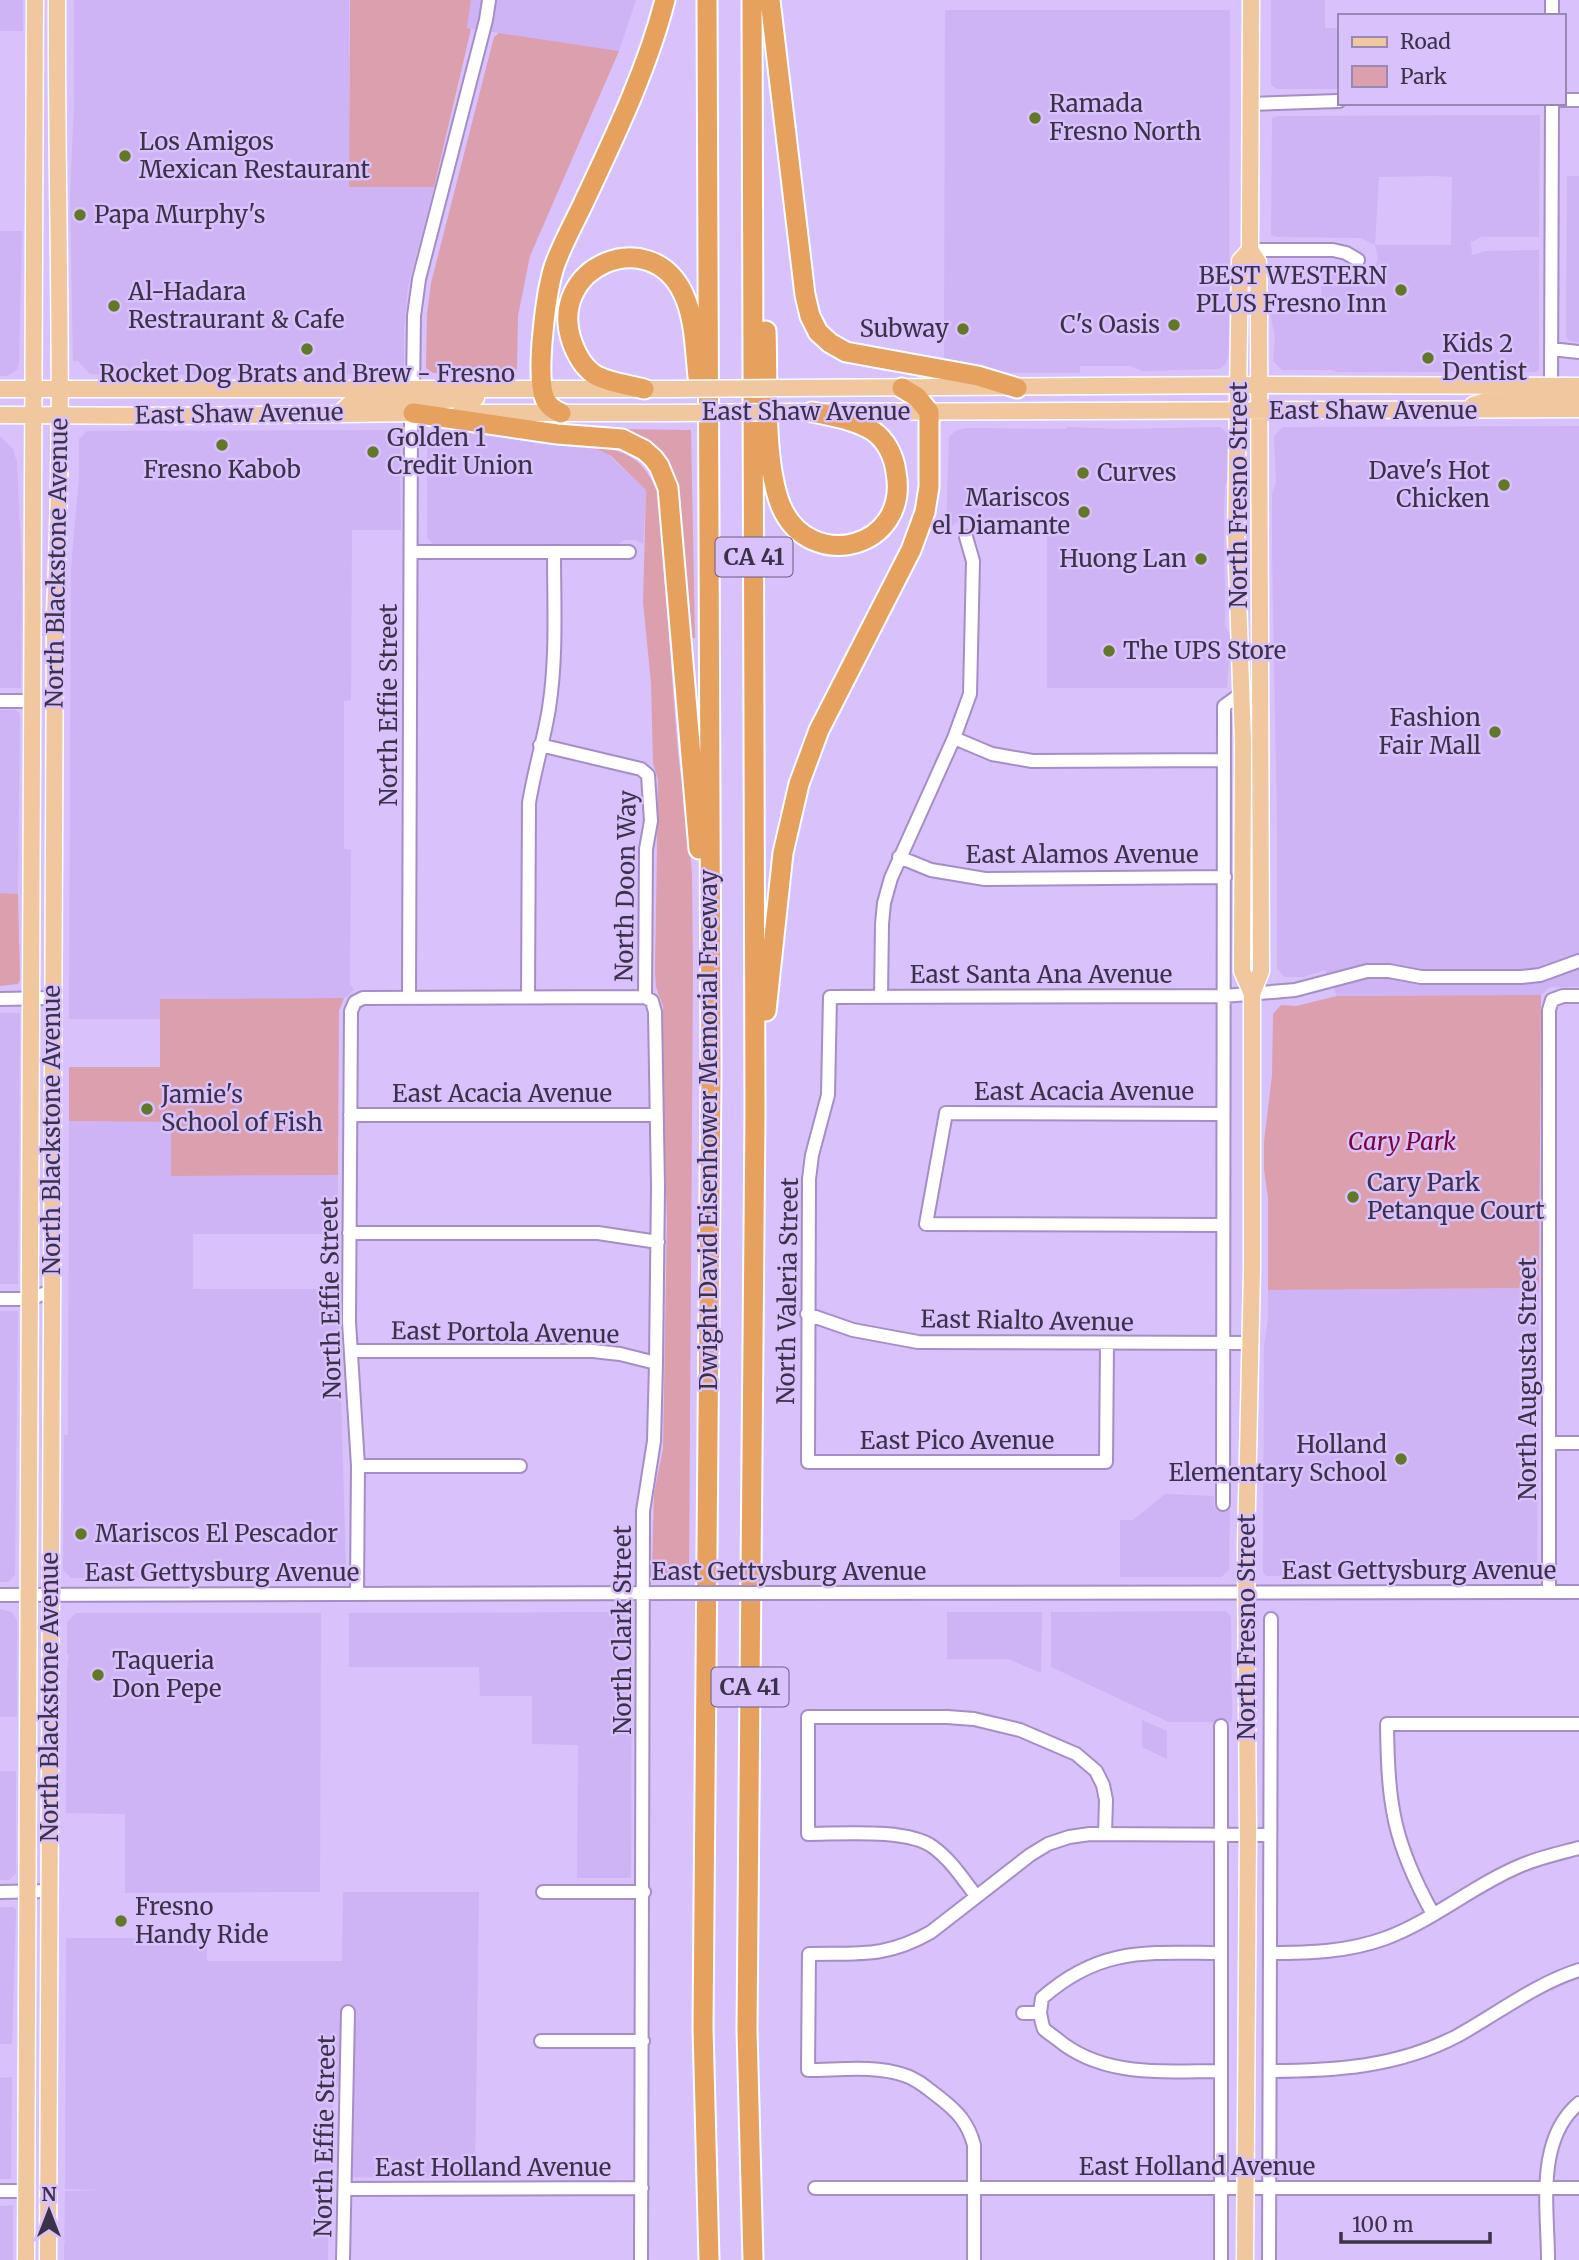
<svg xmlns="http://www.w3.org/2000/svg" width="1579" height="2260" viewBox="0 0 1579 2260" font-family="Merriweather,serif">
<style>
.built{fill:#ceb3f5;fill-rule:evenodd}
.green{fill:#dc9fae}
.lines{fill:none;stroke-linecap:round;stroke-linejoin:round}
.minor-casing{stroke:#a58ec6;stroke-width:16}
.major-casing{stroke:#fff;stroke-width:19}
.highway-casing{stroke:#fff;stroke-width:23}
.minor{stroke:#fff;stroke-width:12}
.major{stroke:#f0c79f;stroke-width:16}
.highway{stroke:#e6a15f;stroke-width:19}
.minor-bridge-casing{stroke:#a58ec6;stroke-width:16;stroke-linecap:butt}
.major-bridge-casing{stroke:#fff;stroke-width:19;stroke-linecap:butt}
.minor-bridge{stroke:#fff;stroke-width:12}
.major-bridge{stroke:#f0c79f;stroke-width:16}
.poi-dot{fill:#627828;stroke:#d9c1fc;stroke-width:2.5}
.labels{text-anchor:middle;stroke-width:5;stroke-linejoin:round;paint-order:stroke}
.shield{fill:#d9c1fc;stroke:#6a5d7f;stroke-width:2}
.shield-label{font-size:23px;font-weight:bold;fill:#3b3249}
.poi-label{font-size:24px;fill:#3b3249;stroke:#d9c1fc;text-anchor:start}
.street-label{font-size:24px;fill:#3b3249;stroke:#d9c1fc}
.park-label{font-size:24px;font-style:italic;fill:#7a0339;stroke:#d9c1fc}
</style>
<rect width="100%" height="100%" fill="#d9c1fc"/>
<path class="built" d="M0,0H23V31H0Z
M74,0H349V187H434L408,286L404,328V368L399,374H348L344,376L90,374L78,361H73L70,196L74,106Z
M471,0H636L619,51L467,28Z
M1271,0H1325V28H1339V89H1277L1271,85Z
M945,10H1230L1229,345L1227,362L1220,369L1142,371L1131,366H1080V373H1012L944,360Z
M1540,115L1539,237H1482L1471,242L1472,255L1486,251L1539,250V370L1536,372H1337L1331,370H1282L1273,361L1275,337L1270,314H1308L1309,308H1321L1322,263L1334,268L1347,279L1359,281L1374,273L1378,257L1375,245L1361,238L1277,237L1271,235L1272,118L1277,116ZM1433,176L1452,177L1451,245H1375L1379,177Z
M1567,176H1579V342L1569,341L1566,337Z
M0,231H22L19,364L17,370L7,376H0Z
M1579,426V987H1550L1541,995L1337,996L1325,970L1303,977H1284L1277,968V823L1272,550V495L1276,482L1274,436L1283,427Z
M1067,427L1120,429L1220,427L1229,435V477L1225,487L1224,513L1225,626L1231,636L1227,688H1047V527H983L976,520L966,518L954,524L948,532L946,530L949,437L955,431L965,428L1066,429Z
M434,429L593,447L604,451L646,490L643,544L635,540H624L619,544L434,545L427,538V436Z
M393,430L400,436L401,530H352L351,695V700L344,701V849L351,850L350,984L354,990L344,998L161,999L160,1019H69L71,568L79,478V439L87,431Z
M0,436L13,449L17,463L22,568L21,688H0Z
M0,710H16L20,714L18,894L0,893Z
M0,1013H20L18,1284H0Z
M69,1121L171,1122V1176L338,1175V1234H193V1289H338L346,1569L339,1577L71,1578L63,1570L64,1435H68Z
M1539,1288L1537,1572L1534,1576H1266L1263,1572L1264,1346L1268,1318V1290Z
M0,1311H18L15,1575L8,1582H0Z
M1165,1494L1214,1496V1507H1230L1229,1570L1221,1577H1120V1520H1133Z
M0,1609L12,1612L17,1620V1717H0Z
M1226,1611L1231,1616L1232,1722H1169L1051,1667V1612Z
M628,1612L632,1614L631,1878H577L578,1745L532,1744V1696H480L479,1667H349V1613Z
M947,1612H1042L1041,1673L1008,1659H947Z
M76,1613H321L320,1892L125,1893V1814L66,1813L67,1670L69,1655H67V1622Z
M1142,1720L1167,1731V1759L1142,1747Z
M0,1771H16V1873L9,1880H0Z
M343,1892H479L475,2179L342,2177V2087H333V2190L328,2191V2260H64L65,2191L103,2190L65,2189L66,1938H207V1961H342Z
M0,1907H13L16,1910L12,2044H0Z
M12,2077L11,2179H0V2078Z
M13,2205V2260H0V2206Z"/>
<path class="green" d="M350,0H471L467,28L471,29L434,187H349Z
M499,33L619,51L530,256L518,316L517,369L513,373H433L426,368L427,314L431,283L494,37Z
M617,429L691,430L695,638H688L677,490C667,454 653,438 617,429Z
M593,447C628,450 645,460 658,494L678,754L688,830L692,873L693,970L689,1576H655L652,1573L654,1493L663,1449L667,1222L663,1103V1006L656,987L655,973L658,780L653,763L651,683L643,602L646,490L611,456Z
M0,893L18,894L20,980L18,984L0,986Z
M1541,995L1539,1288L1268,1290V1198L1264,1169V1142L1272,1075L1273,1014L1281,1005L1296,1006L1337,996Z
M344,998L339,1011L338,1175L171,1176V1122L69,1121V1067H160V999Z"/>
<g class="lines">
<defs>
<path id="minor" d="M1552,16V0
M1563,100H1579
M1250,104L1339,101
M1250,250H1333L1346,253L1358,260
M1551,349L1579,352
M1551,386L1552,103
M413,390L414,316L419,279L486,20L489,0
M411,552H629
M0,701H32
M954,738L992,754L1032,761L1224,760
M540,745L641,769L648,775L651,821L646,849L645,997
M899,857L931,870L985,879L1225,877
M881,996L882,924L884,903L891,878L954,738L970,694L973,561L966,537
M409,997L411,413
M528,997L529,803C534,771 544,740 549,708C557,657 554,604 554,552
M0,999L53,998
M1222,1114L946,1113L926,1224L1223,1225
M350,1115H655
M349,1233H598L658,1242
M0,1299H30L51,1291
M807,1314L853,1330L918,1342L1251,1343
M1107,1343L1106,1462H808L809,1179L812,1155L828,1095L830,997L1224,996L1295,990L1367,971H1389L1421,977H1521L1540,975L1579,961
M352,1351H593L620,1354L656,1363
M1549,1443H1579
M358,1466H520
M1223,1504L1224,706L1242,693
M1549,1592V1010L1552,1000L1563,996H1579
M777,1593L1579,1592
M357,1594L358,1466L349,1322L351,1011L355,1002L363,998L645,997L652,1001L655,1012L658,1186L656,1363L654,1441L643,1511L641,2260
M0,1595L679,1593
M0,1892L50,1891
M543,1892H644
M976,1896C963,1879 951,1860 933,1847C907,1828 840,1834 808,1834V1717H947L974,1719L1020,1730L1076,1754L1096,1771L1103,1785L1106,1800L1105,1834
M1433,1914C1393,1842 1388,1805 1387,1724H1579
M1270,1953C1309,1953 1348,1952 1386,1938C1434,1920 1475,1884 1522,1865C1541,1857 1560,1853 1579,1848
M1023,2013H1040L1042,1998C1101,1946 1148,1953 1221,1953
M1040,2013C1041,2017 1042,2025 1044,2029C1047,2032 1053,2036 1057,2039C1103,2078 1165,2071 1221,2071
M541,2041H643
M1270,2071C1334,2071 1398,2067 1457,2036C1497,2014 1535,1984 1579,1970
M815,2188H1579
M345,2189L642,2188
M0,2191H26
M343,2260L348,2012
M974,2260V2145C968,2123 958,2112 940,2098C929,2090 918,2079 904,2075C874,2065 839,2070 808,2070L809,1954C858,1953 886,1958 931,1932L1030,1855L1048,1844L1069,1837L1090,1834L1270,1835
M1221,2260V1726
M1269,2260L1271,1619
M1548,2260C1548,2208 1535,2140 1579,2103"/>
<path id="major" d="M1250,250L1240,261L1236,536L1243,742L1242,971L1252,994
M790,388L1259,385L1579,386
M0,389H674
M1473,405L1493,399L1541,398L1547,396L1551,386
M1543,409L1555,399L1579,398
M790,412L1579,409
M411,413C418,396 459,401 476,398
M460,413H674
M339,414L352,402L403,401L411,396
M0,415L172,416L423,413
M26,2260L35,0
M48,2260L55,613C65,409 56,204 57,0
M1245,2260L1248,1835L1246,1547L1252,1270V994L1261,971L1259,313L1258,262L1250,250L1251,0"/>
<path id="highway" d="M707,0L711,1073L703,2028L709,2260
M752,0L755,1113L747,2030L753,2260
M770,0L805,295L810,316L818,332L830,343L846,352L978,376L1017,388
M766,331C768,379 763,463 781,506C809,573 910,550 896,472C894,456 886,440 873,431C855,420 832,416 812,412
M644,389C629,385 611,383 597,376C584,369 577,356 572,342C546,267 649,223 683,293C695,318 695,349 698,377
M413,413L557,434L622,439L644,450L653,458L659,466L668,488L699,849
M561,413C554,410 549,407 545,399C535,376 546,293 554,267C562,244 573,225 583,204C614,138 647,70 665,0
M766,1011L783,853L799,784L819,730L911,550L925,512L929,487V412L917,397L902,388"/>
</defs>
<use href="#minor" class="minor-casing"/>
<use href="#major" class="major-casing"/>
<use href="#highway" class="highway-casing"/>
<use href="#minor" class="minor"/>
<use href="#major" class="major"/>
<use href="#highway" class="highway"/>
<defs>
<path id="minor-bridge" d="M679,1593H777"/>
<path id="major-bridge" d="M674,389L790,388
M674,413L790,412"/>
</defs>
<use href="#minor-bridge" class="minor-bridge-casing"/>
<use href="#major-bridge" class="major-bridge-casing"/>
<use href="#minor-bridge" class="minor-bridge"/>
<use href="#major-bridge" class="major-bridge"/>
</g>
<g class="poi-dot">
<circle cx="1035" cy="118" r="7"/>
<circle cx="125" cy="156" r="7"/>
<circle cx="80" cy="215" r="7"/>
<circle cx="1401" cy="290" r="7"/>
<circle cx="114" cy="306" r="7"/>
<circle cx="1174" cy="325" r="7"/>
<circle cx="963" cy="329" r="7"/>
<circle cx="307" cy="349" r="7"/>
<circle cx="1428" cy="358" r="7"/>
<circle cx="222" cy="445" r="7"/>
<circle cx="373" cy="452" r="7"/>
<circle cx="1083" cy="473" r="7"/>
<circle cx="1504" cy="485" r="7"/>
<circle cx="1084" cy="512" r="7"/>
<circle cx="1201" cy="559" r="7"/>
<circle cx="1109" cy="651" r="7"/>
<circle cx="1495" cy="732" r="7"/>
<circle cx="147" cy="1109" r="7"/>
<circle cx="1353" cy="1197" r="7"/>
<circle cx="1401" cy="1459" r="7"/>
<circle cx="81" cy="1534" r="7"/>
<circle cx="98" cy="1675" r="7"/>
<circle cx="121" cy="1921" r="7"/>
</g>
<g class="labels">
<g class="shield">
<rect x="715.5" y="537.5" width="77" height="39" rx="5"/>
<rect x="711.5" y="1667.5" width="77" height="39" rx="5"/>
</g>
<g class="shield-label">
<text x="754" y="565">CA 41</text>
<text x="750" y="1695">CA 41</text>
</g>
<g class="poi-label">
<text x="1049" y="112">Ramada<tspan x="1049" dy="28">Fresno North</tspan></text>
<text x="139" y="150">Los Amigos<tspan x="139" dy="28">Mexican Restaurant</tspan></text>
<text x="94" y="223">Papa Murphy's</text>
<text x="1387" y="284" text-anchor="end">BEST WESTERN<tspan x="1387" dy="28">PLUS Fresno Inn</tspan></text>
<text x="128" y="300">Al-Hadara<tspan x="128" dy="28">Restraurant &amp; Cafe</tspan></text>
<text x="1160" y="333" text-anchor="end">C's Oasis</text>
<text x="949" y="337" text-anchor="end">Subway</text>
<text x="1442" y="352">Kids 2<tspan x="1442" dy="28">Dentist</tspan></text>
<text x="307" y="382" text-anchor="middle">Rocket Dog Brats and Brew - Fresno</text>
<text x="387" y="446">Golden 1<tspan x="387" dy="28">Credit Union</tspan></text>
<text x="222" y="478" text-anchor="middle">Fresno Kabob</text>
<text x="1490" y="479" text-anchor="end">Dave's Hot<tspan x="1490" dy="28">Chicken</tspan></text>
<text x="1097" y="481">Curves</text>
<text x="1070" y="506" text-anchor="end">Mariscos<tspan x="1070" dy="28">el Diamante</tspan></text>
<text x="1187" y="567" text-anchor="end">Huong Lan</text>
<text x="1123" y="659">The UPS Store</text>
<text x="1481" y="726" text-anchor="end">Fashion<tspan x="1481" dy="28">Fair Mall</tspan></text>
<text x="161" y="1103">Jamie's<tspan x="161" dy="28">School of Fish</tspan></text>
<text x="1367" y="1191">Cary Park<tspan x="1367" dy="28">Petanque Court</tspan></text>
<text x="1387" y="1453" text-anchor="end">Holland<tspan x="1387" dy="28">Elementary School</tspan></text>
<text x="95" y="1542">Mariscos El Pescador</text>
<text x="112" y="1669">Taqueria<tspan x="112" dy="28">Don Pepe</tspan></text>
<text x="135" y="1915">Fresno<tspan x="135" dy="28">Handy Ride</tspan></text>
</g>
<g class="street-label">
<text x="1373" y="419">East Shaw Avenue</text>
<text x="806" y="420">East Shaw Avenue</text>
<text transform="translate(239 414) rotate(-1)" y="8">East Shaw Avenue</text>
<text transform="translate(1239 495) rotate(-90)" y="8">North Fresno Street</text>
<text transform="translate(57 563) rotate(-89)" y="8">North Blackstone Avenue</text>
<text transform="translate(389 705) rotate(-90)" y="8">North Effie Street</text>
<text x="1082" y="863">East Alamos Avenue</text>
<text transform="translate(626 886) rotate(-89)" y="8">North Doon Way</text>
<text x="1041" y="983">East Santa Ana Avenue</text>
<text x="1084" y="1100">East Acacia Avenue</text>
<text x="502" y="1102">East Acacia Avenue</text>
<text transform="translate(52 1130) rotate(-90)" y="8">North Blackstone Avenue</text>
<text transform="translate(709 1130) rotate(-90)" y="8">Dwight David Eisenhower Memorial Freeway</text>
<text transform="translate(788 1291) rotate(-89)" y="8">North Valeria Street</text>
<text transform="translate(331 1298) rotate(-91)" y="8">North Effie Street</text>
<text transform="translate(1027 1321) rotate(1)" y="8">East Rialto Avenue</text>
<text transform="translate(505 1333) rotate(1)" y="8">East Portola Avenue</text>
<text transform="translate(1528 1379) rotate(-90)" y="8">North Augusta Street</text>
<text x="957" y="1449">East Pico Avenue</text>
<text x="1419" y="1579">East Gettysburg Avenue</text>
<text x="789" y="1580">East Gettysburg Avenue</text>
<text x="222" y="1581">East Gettysburg Avenue</text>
<text transform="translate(1247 1627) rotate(-90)" y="8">North Fresno Street</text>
<text transform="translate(623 1630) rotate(-90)" y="8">North Clark Street</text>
<text transform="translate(50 1697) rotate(-90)" y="8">North Blackstone Avenue</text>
<text transform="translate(325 2136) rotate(-89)" y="8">North Effie Street</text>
<text x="1197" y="2175">East Holland Avenue</text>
<text x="493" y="2176">East Holland Avenue</text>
</g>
<g class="park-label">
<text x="1402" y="1150">Cary Park</text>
</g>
</g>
<rect x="1338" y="14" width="228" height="91" fill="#d9c1fc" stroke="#9a88b4" stroke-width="2"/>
<rect x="1352" y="37" width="35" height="10" fill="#f0c79f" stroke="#9a88b4" stroke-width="2"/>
<text x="1400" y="49" font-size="21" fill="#3b3249">Road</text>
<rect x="1352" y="66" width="35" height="21" fill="#dc9fae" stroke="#9a88b4" stroke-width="2"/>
<text x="1400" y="84" font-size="21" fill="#3b3249">Park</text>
<g transform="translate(49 2211)" stroke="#d9c1fc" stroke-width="5" paint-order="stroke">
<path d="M0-5L12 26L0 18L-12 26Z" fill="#3b3249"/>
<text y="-10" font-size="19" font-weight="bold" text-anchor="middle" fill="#3b3249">N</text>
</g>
<path d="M1341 2232v10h149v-10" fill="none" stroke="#3b3249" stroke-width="3.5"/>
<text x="1352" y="2232" font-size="21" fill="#3b3249" stroke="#d9c1fc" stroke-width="5" paint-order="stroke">100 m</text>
</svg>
